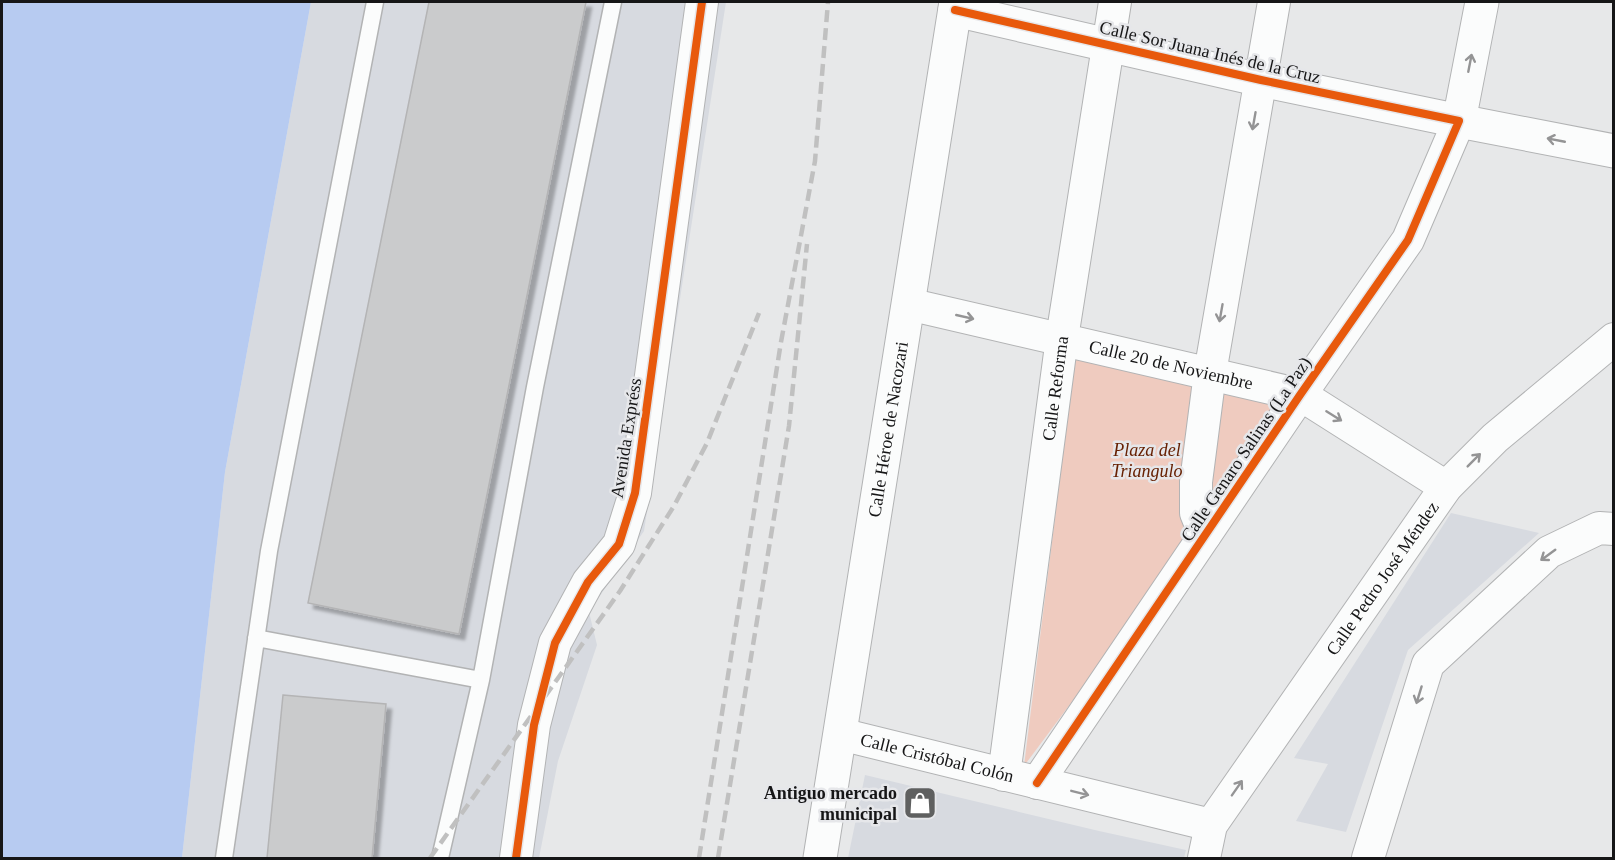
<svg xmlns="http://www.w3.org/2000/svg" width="1615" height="860" viewBox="0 0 1615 860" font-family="'Times New Roman',serif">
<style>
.built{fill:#d7dae0}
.green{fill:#efcbbf}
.water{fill:#b7cbf1}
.building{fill:#cacbcc;stroke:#b4b4b5;stroke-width:1.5;filter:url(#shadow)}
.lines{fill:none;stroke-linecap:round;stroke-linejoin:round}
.service-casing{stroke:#b2b3b4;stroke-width:19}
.minor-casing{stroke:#b2b3b4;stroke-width:34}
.tertiary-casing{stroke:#b2b3b4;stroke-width:35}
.secondary-casing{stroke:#b2b3b4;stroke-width:35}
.service{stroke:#fbfcfc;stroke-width:16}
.minor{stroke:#fbfcfc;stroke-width:32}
.tertiary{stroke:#fbfcfc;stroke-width:33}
.secondary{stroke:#fbfcfc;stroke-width:33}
.rail{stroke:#c0c0c0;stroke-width:4.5;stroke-dasharray:12 6;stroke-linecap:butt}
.cycleway-casing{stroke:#e6e7ea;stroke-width:11}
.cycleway{stroke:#e8590c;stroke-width:8}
.oneway{stroke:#949495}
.labels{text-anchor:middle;stroke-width:5;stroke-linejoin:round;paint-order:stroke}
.street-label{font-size:18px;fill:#161617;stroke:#e6e7ea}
.park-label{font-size:18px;font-style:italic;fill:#672103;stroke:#e6e7ea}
.poi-label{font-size:18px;font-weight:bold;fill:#161617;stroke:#e6e7ea;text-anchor:end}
</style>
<defs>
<filter id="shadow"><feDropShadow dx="5.5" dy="5.5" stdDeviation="1.5" flood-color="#0004"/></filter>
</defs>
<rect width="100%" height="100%" fill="#e7e8e9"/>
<path class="built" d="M311,2H726L644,531L589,612L597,645L558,761L539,858H182L225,472Z
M1451,513L1539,533L1408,650L1346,832L1296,821L1328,764L1294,758Z
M865,775L1099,831L1186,850L1184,858H848Z"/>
<path class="green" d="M1075,357L1294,404L1024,766Z"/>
<path class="water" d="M2,2H311L225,472L182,858H2Z"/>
<path class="building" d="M429,2H586L459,634L308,603Z
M283,695L386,704L372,858H267Z"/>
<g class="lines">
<defs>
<path id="service" d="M256,638L481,680
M224,858L269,551L375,2
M440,858L481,680L535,387L613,2"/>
<g id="minor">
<path id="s1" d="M908,304L1301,395L1446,487"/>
<path d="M1205,535L1196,513V482L1210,373L1274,2"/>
<path id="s2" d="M840,734L1211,825"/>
<path id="s3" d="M1004,775L1062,338L1115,2"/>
<path d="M1037,783L1300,395L1408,240L1459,121"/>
<path d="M516,858L534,725L555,643L588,582L619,544L635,493L702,2"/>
<path id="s4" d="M1204,858L1211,825L1446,487L1495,438L1614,339"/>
<path d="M1368,858L1428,664L1549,552L1599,528L1614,529"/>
</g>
<g id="tertiary">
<path d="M955,10L1261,80L1459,121"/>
<path id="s5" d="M820,858L956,2"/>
</g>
<path id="secondary" d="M1482,2L1459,121L1614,151"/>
</defs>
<use href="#service" class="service-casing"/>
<use href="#minor" class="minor-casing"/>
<use href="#tertiary" class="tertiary-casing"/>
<use href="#secondary" class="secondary-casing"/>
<use href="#service" class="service"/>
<use href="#minor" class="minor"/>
<use href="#tertiary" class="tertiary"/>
<use href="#secondary" class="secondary"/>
<path class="rail" d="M430,858L620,591L674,506L707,443L759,313
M699,858L781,342L815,161L828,2
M718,858L789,426L807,244"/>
<defs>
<path id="cycleway" d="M955,10L1261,80L1459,121L1408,240L1300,395L1037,783
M516,858L534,725L555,643L588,582L619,544L635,493L702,2"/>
</defs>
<use href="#cycleway" class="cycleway-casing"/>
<use href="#cycleway" class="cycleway"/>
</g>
<defs><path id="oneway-shaft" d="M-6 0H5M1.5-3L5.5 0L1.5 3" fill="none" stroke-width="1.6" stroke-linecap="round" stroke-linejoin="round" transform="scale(1.5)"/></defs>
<g class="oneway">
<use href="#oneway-shaft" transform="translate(1470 63) rotate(-79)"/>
<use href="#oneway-shaft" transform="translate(1254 121) rotate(100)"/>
<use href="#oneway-shaft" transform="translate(1556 140) rotate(-169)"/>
<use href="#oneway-shaft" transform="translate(1221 313) rotate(100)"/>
<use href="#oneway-shaft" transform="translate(965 317) rotate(13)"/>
<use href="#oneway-shaft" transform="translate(1334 416) rotate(32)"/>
<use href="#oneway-shaft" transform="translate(1474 460) rotate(-45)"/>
<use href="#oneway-shaft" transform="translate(1548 555) rotate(144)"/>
<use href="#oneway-shaft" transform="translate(1419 695) rotate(107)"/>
<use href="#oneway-shaft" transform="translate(1237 788) rotate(-55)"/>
<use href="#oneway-shaft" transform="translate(1080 793) rotate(14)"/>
</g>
<defs>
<symbol id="shop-square" viewBox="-11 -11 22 22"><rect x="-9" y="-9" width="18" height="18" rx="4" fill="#5f6060" stroke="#e6e7ea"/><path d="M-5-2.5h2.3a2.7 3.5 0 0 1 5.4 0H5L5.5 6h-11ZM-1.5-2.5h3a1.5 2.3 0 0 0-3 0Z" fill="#fff"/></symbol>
</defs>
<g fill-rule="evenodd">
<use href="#shop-square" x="901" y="784" width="38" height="38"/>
</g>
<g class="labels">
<g class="street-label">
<text transform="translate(1210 52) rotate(13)" y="6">Calle Sor Juana Inés de la Cruz</text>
<text dy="6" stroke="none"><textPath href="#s1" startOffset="270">Calle 20 de Noviembre</textPath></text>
<text dy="6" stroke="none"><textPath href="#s3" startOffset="390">Calle Reforma</textPath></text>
<text dy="6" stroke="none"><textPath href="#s5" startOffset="434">Calle Héroe de Nacozari</textPath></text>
<text transform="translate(626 438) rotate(-81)" y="6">Avenida Expréss</text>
<text transform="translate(1246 449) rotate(-56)" y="6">Calle Genaro Salinas (La Paz)</text>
<text dy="6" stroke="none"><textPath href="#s4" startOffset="334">Calle Pedro José Méndez</textPath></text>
<text dy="6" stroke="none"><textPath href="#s2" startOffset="100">Calle Cristóbal Colón</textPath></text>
</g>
<g class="park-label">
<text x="1147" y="456">Plaza del<tspan x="1147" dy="21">Triangulo</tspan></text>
</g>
<g class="poi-label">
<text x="897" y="799">Antiguo mercado<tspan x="897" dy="21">municipal</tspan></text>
</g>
</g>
<rect width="1615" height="860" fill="none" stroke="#161617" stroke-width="6"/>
</svg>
